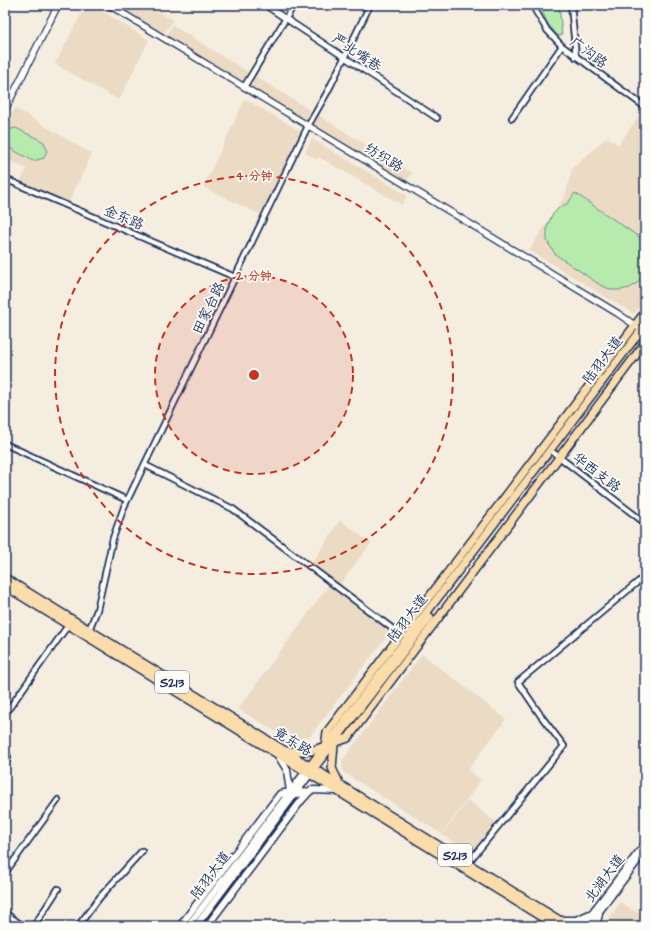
<svg xmlns="http://www.w3.org/2000/svg" width="650" height="931" viewBox="0 0 650 931" font-family="'Architects Daughter','LXGW WenKai TC',sans-serif">
<style>
.built{fill:#ebdbc5}
.green{fill:#b6ebad;stroke:#688d86}
.lines{fill:none;stroke-linecap:round;stroke-linejoin:round}
.minor-casing{stroke:#1b2f5e;stroke-width:8}
.tertiary-casing{stroke:#1b2f5e;stroke-width:8}
.secondary-casing{stroke:#1b2f5e;stroke-width:9}
.primary-casing{stroke:#1b2f5e;stroke-width:10}
.minor{stroke:#fdfcf7;stroke-width:4.5}
.tertiary{stroke:#fdfcf7;stroke-width:5.5}
.secondary{stroke:#fdfcf7;stroke-width:6}
.primary{stroke:#faddab;stroke-width:7}
.ring{fill:none;stroke:#c8321e;stroke-width:2;stroke-dasharray:7 5}
.labels{text-anchor:middle;stroke-width:3.5;stroke-linejoin:round;paint-order:stroke}
.shield{fill:#fdfcf7;stroke:#5f6c8c;stroke-width:1}
.shield-label{font-size:13px;font-weight:bold;fill:#1b2f5e}
.street-label{font-size:14px;fill:#1b2f5e;stroke:#fdfcf7}
.centre{fill:#c8321e;stroke:#fdfcf7;stroke-width:2}
.ring-label{font-size:12px;text-anchor:middle;font-weight:bold;fill:#c8321e;stroke:#fdfcf7;stroke-width:3.5;stroke-linejoin:round;paint-order:stroke}
</style>
<rect width="100%" height="100%" fill="#f5ede0"/>
<filter id="ink" filterUnits="userSpaceOnUse"><feTurbulence type="fractalNoise" baseFrequency=".025" numOctaves="2"/><feDisplacementMap in="SourceGraphic" scale="8" xChannelSelector="R" yChannelSelector="G"/><feConvolveMatrix kernelMatrix="1 2 1 2 8 2 1 2 1" color-interpolation-filters="sRGB"/></filter>
<g filter="url(#ink)">
<path class="built" d="M86,5H92L149,40L119,100L55,64Z
M116,5H148L173,20L163,35L115,6Z
M172,25L412,173L406,182L166,36Z
M245,99L302,132L261,215L203,187Z
M15,108L92,154L69,202L20,182L27,169L5,159V129Z
M643,111L645,113V299L634,314L529,250L565,196L572,169L607,137L618,145Z
M312,139L407,195L402,205L319,157L317,159L305,153Z
M340,520L371,543L339,586L311,565Z
M329,585L391,631L310,736L290,740L238,709Z
M422,654L506,719L468,770L481,780L442,834L343,772L342,761Z
M468,800L498,824L473,855L442,835Z
M620,902L645,917V926H605Z"/>
<path class="green" d="M539,5H559L562,35L558,36L548,24Z
M16,128L44,142L47,150L44,158L33,161L6,146L5,133L11,129Z
M575,193L645,241V272L637,283L630,288L621,290H612L600,285L555,254L547,241V227L552,215L559,208L568,203Z"/>
<g class="lines">
<defs>
<path id="minor" d="M265,5L437,118
M532,5L547,30L562,46L645,107
M571,5L576,57
M244,87L294,5
M512,118L562,46
M5,179L235,277
M5,444L127,500
M554,453L645,523
M145,465L233,509L401,635
M89,630L97,610L113,538L124,507L308,126L328,91L370,5
M5,714L69,624
M5,753L8,757L5,765
M468,863L564,746L541,716L518,682L645,576
M5,873L58,800
M5,913L23,926
M34,926L58,889
M78,926L100,897L142,851"/>
<path id="tertiary" d="M109,5L617,313L645,332
M5,110L58,5"/>
<path id="secondary" d="M294,795L314,790L336,791
M559,920H576L590,914
M180,926L280,794L290,792L287,770L279,757
M188,926L306,771
M196,926L310,774
M207,926L301,801L311,790
M582,926L645,844
M588,926L645,851
M596,926L599,914"/>
<path id="primary" d="M5,578L569,926
M5,586L556,926
M334,743L348,738L645,343
M334,745L332,768L339,783
M287,751H311L325,746L327,732L645,312
M307,770L645,325
M311,772L430,617"/>
</defs>
<use href="#minor" class="minor-casing"/>
<use href="#tertiary" class="tertiary-casing"/>
<use href="#secondary" class="secondary-casing"/>
<use href="#primary" class="primary-casing"/>
<use href="#minor" class="minor"/>
<use href="#tertiary" class="tertiary"/>
<use href="#secondary" class="secondary"/>
<use href="#primary" class="primary"/>
</g>
</g>
<circle cx="254" cy="375" r="99" fill="#c8321e" fill-opacity=".12"/>
<g class="ring">
<circle cx="254" cy="375" r="99"/>
<circle cx="254" cy="375" r="199"/>
</g>
<g class="labels">
<g class="shield">
<rect x="155" y="671" width="34" height="22" rx="3"/>
<rect x="438" y="844" width="34" height="22" rx="3"/>
</g>
<g class="shield-label">
<text x="172" y="687">S213</text>
<text x="455" y="860">S213</text>
</g>
<g class="street-label">
<text transform="translate(357 52) rotate(34)" y="5">严北嘴巷</text>
<text transform="translate(589 52) rotate(36)" y="5">广沟路</text>
<text transform="translate(384 157) rotate(31)" y="5">纺织路</text>
<text transform="translate(124 217) rotate(23)" y="5">金东路</text>
<text transform="translate(208 308) rotate(-64)" y="5">田家台路</text>
<text transform="translate(602 360) rotate(-53)" y="5">陆羽大道</text>
<text transform="translate(597 472) rotate(37)" y="5">华西支路</text>
<text transform="translate(407 618) rotate(-53)" y="5">陆羽大道</text>
<text transform="translate(293 741) rotate(31)" y="5">竟东路</text>
<text transform="translate(210 875) rotate(-53)" y="5">陆羽大道</text>
<text transform="translate(604 878) rotate(-53)" y="5">北湖大道</text>
</g>
</g>
<circle cx="254" cy="375" r="6" class="centre"/>
<g class="ring-label">
<text x="254" y="180">4 分钟</text>
<text x="254" y="280">2 分钟</text>
</g>
<rect width="650" height="931" fill="none" stroke="#fdfcf7" stroke-width="20"/>
<rect x="10" y="10" width="630" height="911" fill="none" stroke="#1b2f5e" stroke-width="1.5" filter="url(#ink)"/>
</svg>
